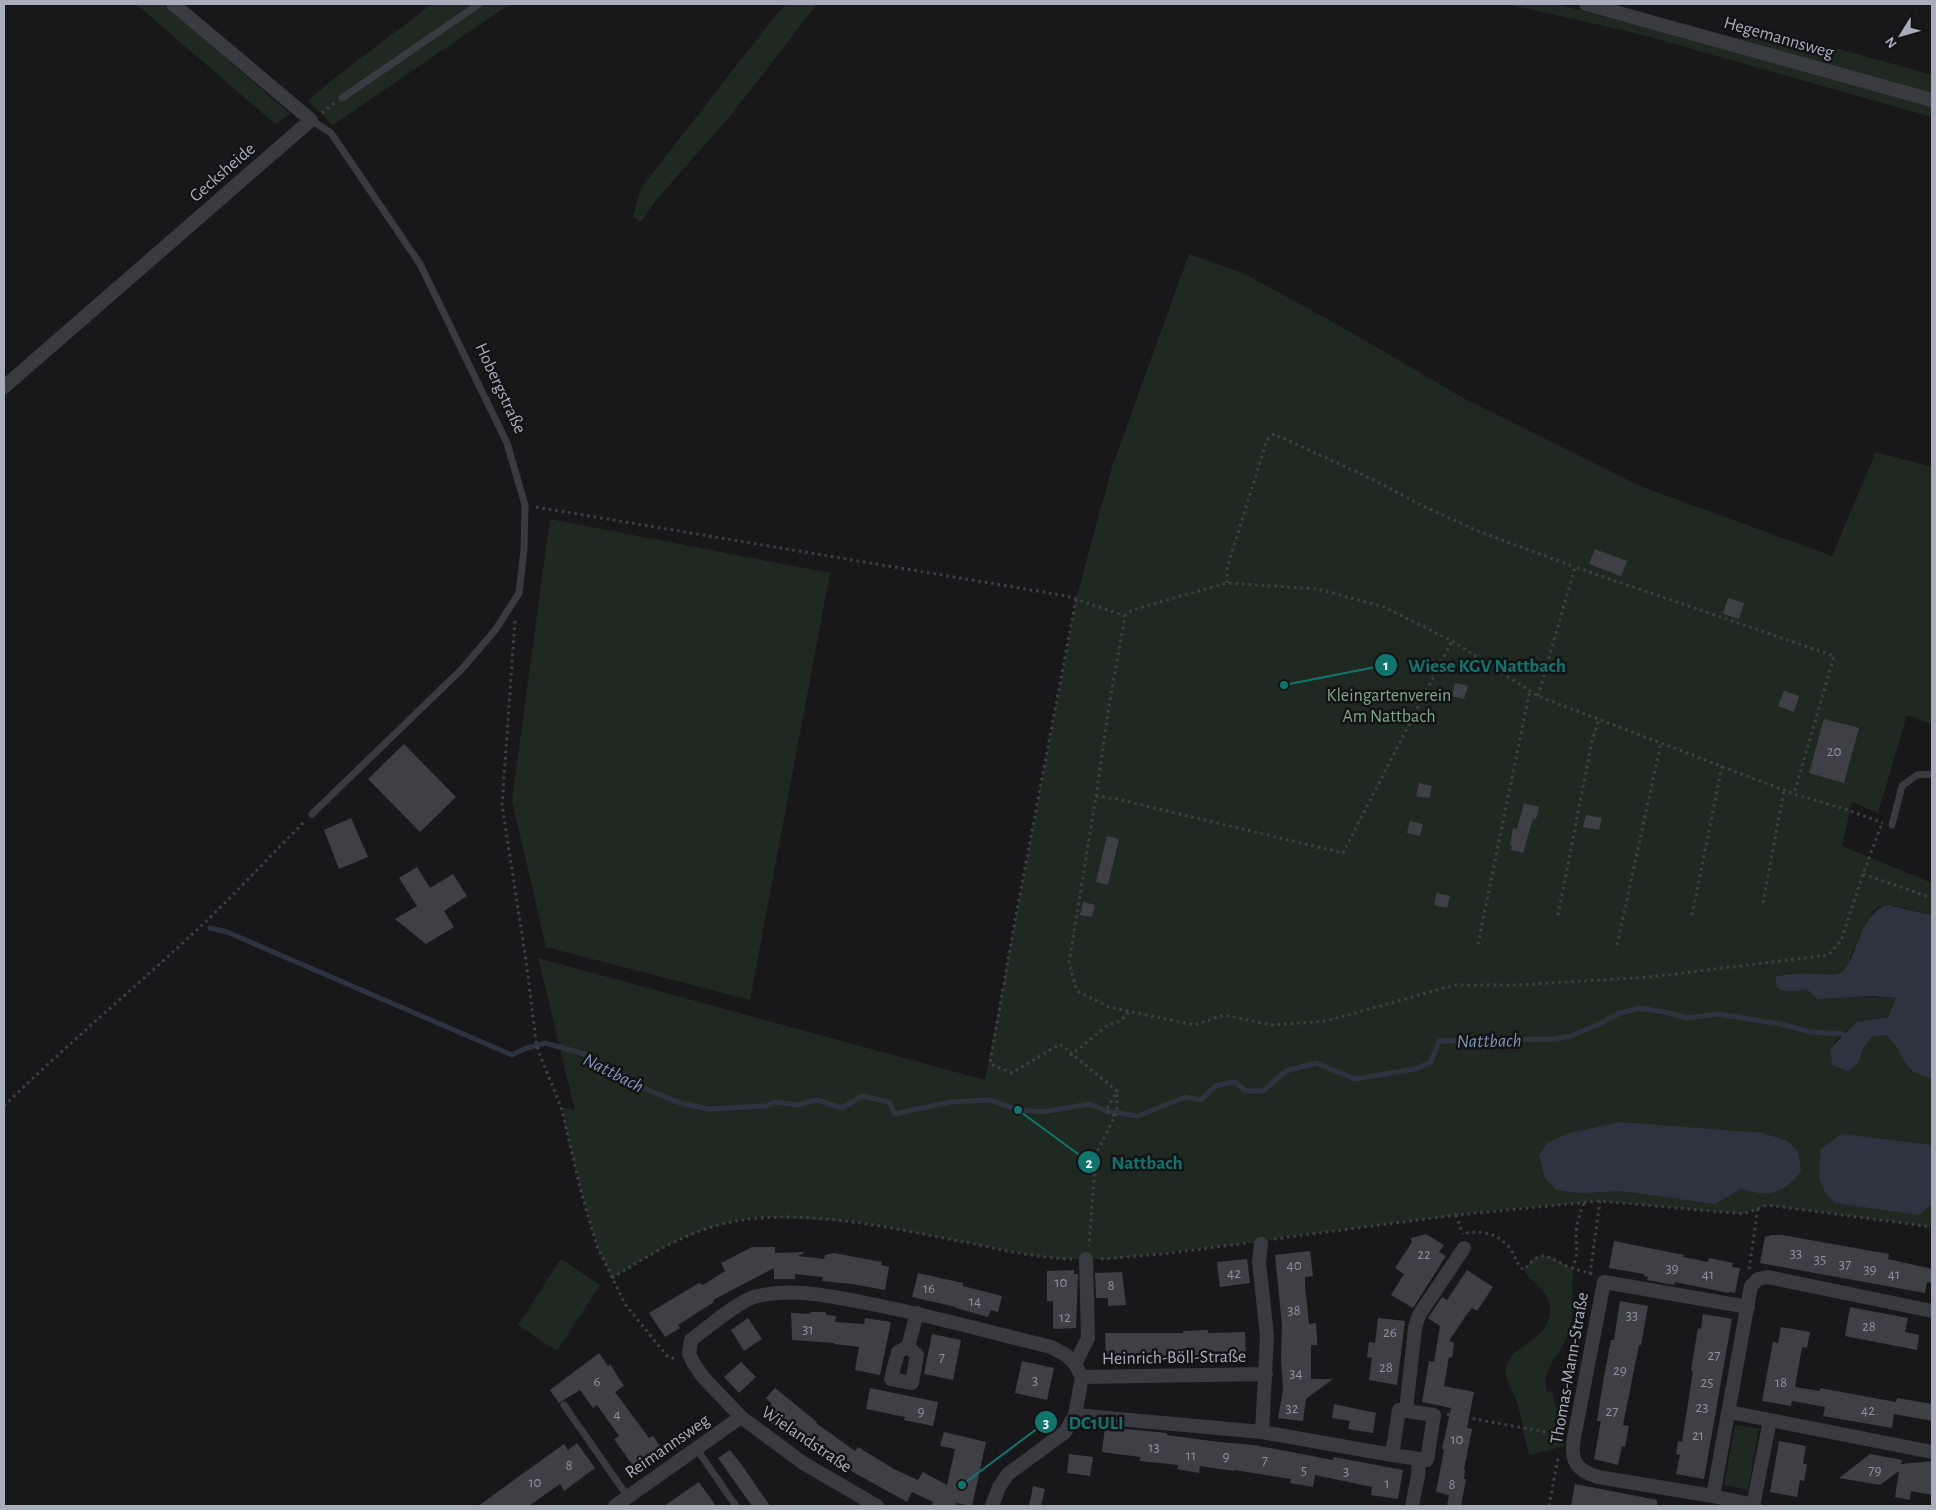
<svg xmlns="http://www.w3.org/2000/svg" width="1936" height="1510" viewBox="0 0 1936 1510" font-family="'Alegreya Sans',sans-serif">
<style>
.green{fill:#1f2922}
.water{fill:#2d343f}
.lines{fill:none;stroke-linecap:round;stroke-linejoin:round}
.stream{stroke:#2d343f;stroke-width:5}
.building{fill:#3f4045}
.path{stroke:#3e4046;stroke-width:3;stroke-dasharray:2.5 4;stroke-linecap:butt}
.lane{stroke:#3a3b41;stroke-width:7}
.street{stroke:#3a3b41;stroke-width:14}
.labels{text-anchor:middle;stroke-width:5;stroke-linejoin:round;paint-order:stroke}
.number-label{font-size:15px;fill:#8e919e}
.street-label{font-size:18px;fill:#a9acbb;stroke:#131315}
.park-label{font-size:18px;fill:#7fa787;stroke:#131315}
.water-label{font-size:19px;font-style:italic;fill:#7e95b8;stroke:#131315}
.leader{fill:none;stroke:#0f766e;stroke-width:2}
.callout-dot{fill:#0f766e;stroke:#131315;stroke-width:2}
.mark-label{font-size:15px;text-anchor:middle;font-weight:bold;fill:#fff}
.callout-label{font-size:19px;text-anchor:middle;font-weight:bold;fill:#0f766e;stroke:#131315;stroke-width:5;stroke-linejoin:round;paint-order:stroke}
</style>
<rect width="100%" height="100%" fill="#18181a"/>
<path class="green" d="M136,4H170L172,11L290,114L275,124Z
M432,4H510L333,125L308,101L338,75Z
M787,4H817L732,114L656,200L641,222L633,217L641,188L775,16Z
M1507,4H1556L1703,43L1785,34L1932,75V117L1639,34Z
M1189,254L1243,273L1347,330L1465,399L1640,486L1832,556L1876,452L1932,467V724L1907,715L1878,813L1852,802L1842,846L1932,883V915L1896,906L1878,907L1872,913L1851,955L1848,967L1838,974L1788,973L1783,992L1807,989L1851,997L1897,998L1888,1017L1856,1022L1838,1038L1830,1049L1832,1065L1859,1062L1863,1049L1872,1037L1887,1035L1896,1044L1919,1076L1932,1079V1227L1767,1205L1744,1214L1600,1201L1497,1210L1285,1237C1271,1239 1263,1244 1247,1243L1110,1259H1064L1031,1255L859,1222L762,1217L731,1222L706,1229L683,1238L657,1251L612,1278L597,1246L582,1195L561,1107L575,1110L538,958L985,1080L1077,595L1112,467Z
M550,519L830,573L750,1000L546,947L512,800Z
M1541,1256L1552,1257L1572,1269L1573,1272C1571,1292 1575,1312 1569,1331C1563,1354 1540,1367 1547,1392L1552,1391L1565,1446L1529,1455C1524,1437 1522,1417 1516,1400C1512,1388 1504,1380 1506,1367C1511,1344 1545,1342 1549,1317C1550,1312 1551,1307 1549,1302C1544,1287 1530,1281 1524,1270L1534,1258Z
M561,1259L600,1285L557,1351L518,1325Z
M1735,1425L1759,1429L1748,1490L1724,1485Z"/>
<path class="water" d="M1887,905L1932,915V1079C1900,1072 1907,1055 1887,1035L1872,1037L1863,1049L1859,1062L1848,1071L1832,1065L1830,1049L1856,1022L1888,1017L1896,998L1872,996L1817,999L1807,989C1794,991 1773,997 1776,977C1791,972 1806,973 1822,974C1827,974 1833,975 1838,974C1857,968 1857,914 1887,905Z
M1620,1122L1762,1133L1788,1141L1798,1152L1801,1171C1782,1195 1770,1197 1740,1189L1715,1204L1622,1191L1579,1193L1556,1190L1545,1178L1539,1155L1547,1143L1569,1133Z
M1841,1134L1932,1145V1204L1919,1215L1835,1203C1815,1184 1819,1174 1821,1149Z"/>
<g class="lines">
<path class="stream" d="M210,928L227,932L512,1055L524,1049L545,1043L588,1055L644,1088L680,1103L709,1109L766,1106L775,1102L798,1105L817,1100L842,1108L862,1096L890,1102L894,1114L951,1102L990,1100L1018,1110L1041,1112L1090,1104L1106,1111L1138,1116L1185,1097L1201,1100L1215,1086L1235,1082L1246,1091H1263L1286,1071L1316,1063L1355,1079L1415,1069L1431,1062L1439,1041L1555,1039L1571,1036L1599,1024L1620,1013L1639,1008L1664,1012L1688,1018L1718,1014L1780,1024L1811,1032L1843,1034"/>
</g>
<path class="building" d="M1595,549L1627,561L1621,576L1589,564Z
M1728,598L1744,603L1739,619L1723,614Z
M1455,683L1468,686L1464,699L1452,696Z
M1784,691L1799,696L1794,712L1778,706Z
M1824,719L1859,728L1844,783L1809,773Z
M404,744L456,797L420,832L368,779Z
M1419,783L1432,786L1429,798L1416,796Z
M1524,803L1539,807L1536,819L1533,818L1523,853L1511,850L1512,846L1510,845L1513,828L1517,829Z
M1586,815L1602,818L1599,830L1583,827Z
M351,818L368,857L339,869L324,830Z
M1410,821L1423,824L1420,836L1407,833Z
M1107,836L1119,839L1108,885L1096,882Z
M417,867L430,888L453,874L467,896L444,911L454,927L426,944L395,919L417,906L399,878Z
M1437,893L1450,896L1447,908L1434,905Z
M1083,902L1095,905L1092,917L1080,915Z
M1426,1234L1444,1245L1439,1252L1446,1256L1413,1308L1391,1295L1404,1274L1395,1268L1412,1242L1411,1238Z
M1772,1235H1782L1889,1254L1888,1259L1932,1269V1283L1927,1282L1925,1293L1760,1263L1765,1237Z
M1614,1241L1684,1255L1683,1257L1708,1262L1709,1258L1733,1263L1732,1267L1740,1268L1735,1293L1729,1292V1293L1675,1282L1674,1285L1647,1280L1648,1277L1644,1276V1274L1609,1268Z
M752,1247H775V1253L805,1252L798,1256L824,1259L825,1255L834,1253L882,1262L881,1265L889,1267L885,1290L852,1284L822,1281L823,1277L795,1274V1279H774V1268L713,1300L714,1302L678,1325L680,1328L665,1337L649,1313L699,1283L703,1285L725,1271L721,1263Z
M1310,1251L1313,1276L1305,1277V1285L1309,1324L1316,1323L1317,1336V1345H1311V1379H1333L1306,1399L1303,1421L1278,1418L1283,1390L1281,1359L1282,1325L1275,1255Z
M1247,1259L1250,1283L1220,1287L1217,1262Z
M1074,1270V1274H1078L1076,1328L1053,1329V1301H1047V1271Z
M1467,1270L1493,1287L1477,1311L1472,1308L1467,1314L1449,1341L1454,1343L1452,1358L1449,1357L1444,1386L1474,1392L1467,1428L1472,1429L1464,1469L1465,1470L1464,1479H1466L1461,1506H1447L1449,1495L1436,1492L1444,1450L1442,1449L1451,1408L1422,1402L1429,1361L1434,1362L1440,1326L1428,1318L1442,1297L1447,1300Z
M1122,1272L1126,1305L1108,1306V1298H1096L1095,1273Z
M918,1273L963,1283V1286L1002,1296L998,1312L991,1310L988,1317L956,1308V1307L912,1297Z
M1620,1301L1648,1306L1641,1345H1639L1623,1425L1629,1426L1625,1447L1622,1446L1618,1465L1594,1459L1601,1421H1597L1604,1376L1611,1340H1614Z
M1850,1307L1908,1318L1905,1332L1919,1335L1917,1350L1845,1336Z
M811,1312H825L827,1315L836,1316L835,1322L864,1324L865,1318L891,1322L880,1375L855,1370L859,1347L834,1344V1343L792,1340L791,1313L809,1314Z
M1703,1314L1732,1319L1704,1479L1676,1474L1680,1455L1676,1454L1678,1441L1682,1442L1693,1371L1691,1370L1698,1328L1701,1329Z
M748,1318L762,1339L744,1351L731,1330Z
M1378,1318L1405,1321L1397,1385L1369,1380L1372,1358L1367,1357L1369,1342L1375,1343Z
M1781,1327L1810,1332L1807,1348L1802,1347L1795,1387L1820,1391V1388L1896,1402L1897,1398L1932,1404V1421L1894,1414L1892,1428L1823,1416L1825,1407L1792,1401L1791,1406L1762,1401L1773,1342L1778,1343Z
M1208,1330V1333L1245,1332L1246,1359L1106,1362L1105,1333H1183V1331Z
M932,1334L961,1340L953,1380L924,1374Z
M599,1353L608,1366L610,1364L624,1386L615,1392L649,1438L653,1436L663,1450L636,1470L614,1439L619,1436L597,1405L593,1408L580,1390L559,1403L550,1390Z
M1022,1361L1054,1368L1047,1400L1015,1393Z
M741,1362L756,1377L739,1393L724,1377Z
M775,1388L817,1422L816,1423L855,1451L858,1447L894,1469L918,1480L923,1472L947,1485L955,1449L940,1446L944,1432L986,1442L972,1506L956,1503L955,1506H932L933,1502L912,1492L907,1502L828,1458L790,1431L786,1435L762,1416L772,1404L766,1398Z
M870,1388L938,1402L933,1426L904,1420L905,1417L866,1409Z
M1334,1404L1376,1413L1373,1433L1348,1429L1350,1421L1332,1418Z
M1105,1427L1167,1433V1435L1219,1442L1254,1445L1333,1460L1334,1457L1403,1470L1398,1499L1371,1495L1372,1487L1315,1475L1313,1487L1290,1483L1291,1479L1234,1470V1471L1200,1466L1199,1473L1177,1469L1178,1465L1140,1461V1457L1102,1452Z
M1779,1441L1806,1446L1803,1464H1807L1804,1481L1800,1480L1797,1497L1770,1492Z
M577,1443L595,1468L564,1491L560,1484L529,1506H478L564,1444L568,1450Z
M730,1450L744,1468L770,1506H752L718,1458Z
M1069,1454L1093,1457L1090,1476L1067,1473Z
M1870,1454L1902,1460L1901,1464L1932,1461V1495L1911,1491L1910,1500L1895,1497L1899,1471L1880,1485L1839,1478Z
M699,1482L716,1506H664Z
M1575,1484L1657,1500V1506H1571Z
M1033,1486L1045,1489L1041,1506H1029Z"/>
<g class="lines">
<path class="path" d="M322,113L335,103
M536,507L1067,596L1125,616
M1227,583V568L1267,440L1274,434L1372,479L1425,507L1478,531L1575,567
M1076,599L1014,926L990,1063L995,1066L1012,1073L1060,1044L1117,1091L1106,1111L1115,1116L1096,1154L1089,1246
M515,621L502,805L526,960L536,1041L539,1053L561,1107L582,1195L597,1246L625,1304L668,1357L677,1359
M1538,696L1575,567L1834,656L1794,794
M1096,796L1117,799L1343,853L1452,641
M1881,826L1863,874L1841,941L1828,955L1650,977L1518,985H1455L1326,1021L1272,1025L1224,1015L1194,1025L1109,1007L1077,991L1069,963L1096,796L1109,706L1125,616L1132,610L1227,583L1318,589L1384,607L1452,641L1538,696L1794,794L1848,810L1883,823
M1863,874L1932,898
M1763,903L1784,790
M1558,915L1592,741L1599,719
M1692,915L1722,766
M1478,944L1530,690
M1617,945L1661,743
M1072,1056L1071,1055L1108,1025L1120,1021L1129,1012
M4,1106C67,1044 136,987 200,927C236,893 270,856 305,821
M1115,1116L1117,1110V1093
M1456,1215L1463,1234
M1466,1233C1483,1230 1500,1234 1511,1250C1516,1257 1516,1264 1524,1270C1543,1247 1546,1257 1569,1267C1576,1270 1584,1271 1592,1274
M1274,1239L1456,1215L1600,1201L1744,1214L1767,1205L1932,1227
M1101,1259L1162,1254L1248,1243
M1572,1269C1579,1253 1576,1249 1576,1233C1577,1222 1580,1213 1584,1203
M1749,1269L1758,1208
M1590,1274L1600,1201
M612,1278C642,1260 672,1240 706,1229C783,1202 885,1227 964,1242C999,1249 1035,1258 1072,1259
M1447,1414L1562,1435
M1549,1506L1558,1458"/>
<path class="lane" d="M342,98L479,4
M311,120L331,133L420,264L507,443L525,505L524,550L519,593L496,629L462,669L312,814
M1892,825L1902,786L1917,775L1932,774
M564,1405L628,1497
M696,1448L736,1506"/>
<path class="street" d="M1586,4L1932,100
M4,387L311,120L173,4
M1261,1244L1259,1262L1267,1336L1262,1432
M908,1347L898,1352L891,1379L912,1383L917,1355L908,1347L917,1313
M1075,1364L1088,1338L1086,1259
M1082,1377L1266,1374
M1399,1410L1434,1415L1427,1460L1392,1455Z
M1406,1410L1415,1328L1419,1315L1464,1248
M1729,1412L1770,1420L1753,1506
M1075,1415L1262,1432L1392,1455
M1770,1420L1932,1452
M1713,1496L1598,1477C1576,1470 1570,1461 1574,1438L1604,1282L1748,1307
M1754,1505L1713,1496L1751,1286L1758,1279L1768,1277L1932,1311
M615,1506L741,1417
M877,1506L803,1463L741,1417L703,1377L694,1364L689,1354L691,1340C706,1329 737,1302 754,1297C790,1287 830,1296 866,1303C929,1315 989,1332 1051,1347L1066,1355L1075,1364L1082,1377L1075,1415L1065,1432L1008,1474L999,1487L992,1506
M1412,1506L1418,1476L1419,1459"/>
</g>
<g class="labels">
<g class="number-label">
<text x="1834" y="756">20</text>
<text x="1796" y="1258">33</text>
<text x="1424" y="1259">22</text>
<text x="1820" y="1264">35</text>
<text x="1845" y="1269">37</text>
<text x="1294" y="1270">40</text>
<text x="1672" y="1273">39</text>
<text x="1870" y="1274">39</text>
<text x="1234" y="1278">42</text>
<text x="1708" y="1279">41</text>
<text x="1894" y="1279">41</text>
<text x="1061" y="1287">10</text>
<text x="1111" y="1290">8</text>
<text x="929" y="1293">16</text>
<text x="975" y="1306">14</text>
<text x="1294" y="1315">38</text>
<text x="1632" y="1320">33</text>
<text x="1065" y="1322">12</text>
<text x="1869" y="1331">28</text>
<text x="808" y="1334">31</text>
<text x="1390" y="1337">26</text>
<text x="1714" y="1360">27</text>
<text x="942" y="1362">7</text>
<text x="1386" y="1372">28</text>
<text x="1620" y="1375">29</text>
<text x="1296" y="1378">34</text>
<text x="1035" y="1385">3</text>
<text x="597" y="1386">6</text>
<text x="1707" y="1387">25</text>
<text x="1781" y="1387">18</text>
<text x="1702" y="1412">23</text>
<text x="1292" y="1413">32</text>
<text x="1868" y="1415">42</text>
<text x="921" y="1416">9</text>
<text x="1612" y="1416">27</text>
<text x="617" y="1419">4</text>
<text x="1698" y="1440">21</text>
<text x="1457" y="1444">10</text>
<text x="1154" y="1452">13</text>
<text x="1191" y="1460">11</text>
<text x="1226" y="1461">9</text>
<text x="1265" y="1465">7</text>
<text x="569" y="1470">8</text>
<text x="1304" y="1475">5</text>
<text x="1875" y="1475">79</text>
<text x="1346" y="1476">3</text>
<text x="535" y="1487">10</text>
<text x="1387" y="1488">1</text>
<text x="1452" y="1489">8</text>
</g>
<g class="street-label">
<text transform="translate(1779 37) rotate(16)" y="6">Hegemannsweg</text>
<text transform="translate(222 172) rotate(-41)" y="6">Gecksheide</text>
<text transform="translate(501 388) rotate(65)" y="6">Hobergstraße</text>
<text transform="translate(1174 1357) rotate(-1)" y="6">Heinrich-Böll-Straße</text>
<text transform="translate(1569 1368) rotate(-80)" y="6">Thomas-Mann-Straße</text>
<text transform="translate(807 1439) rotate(34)" y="6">Wielandstraße</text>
<text transform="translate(667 1446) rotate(-35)" y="6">Reimannsweg</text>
</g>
<g class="park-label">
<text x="1389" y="701">Kleingartenverein<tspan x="1389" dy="21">Am Nattbach</tspan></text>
</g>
<g class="water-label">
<text transform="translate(1489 1040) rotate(-1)" y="7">Nattbach</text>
<text transform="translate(614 1072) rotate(27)" y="7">Nattbach</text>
</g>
</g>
<path class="leader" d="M1284 685L1386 665M1018 1110L1089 1162M962 1485L1046 1422"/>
<g class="callout-dot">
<circle cx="1284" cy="685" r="5"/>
<circle cx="1018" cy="1110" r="5"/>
<circle cx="962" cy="1485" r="5"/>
<circle cx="1386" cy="665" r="12"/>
<circle cx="1089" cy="1162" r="12"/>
<circle cx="1046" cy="1422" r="12"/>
</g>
<g class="mark-label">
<text x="1386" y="670">1</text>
<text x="1089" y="1168">2</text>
<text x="1046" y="1428">3</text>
</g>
<g class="callout-label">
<text x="1487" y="672">Wiese KGV Nattbach</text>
<text x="1147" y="1169">Nattbach</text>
<text x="1096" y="1429">DC1ULI</text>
</g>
<rect width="1936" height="1510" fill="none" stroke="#a9acbb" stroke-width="10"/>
<g transform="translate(1901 35) rotate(233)" stroke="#131315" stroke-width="4" paint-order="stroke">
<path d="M0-4L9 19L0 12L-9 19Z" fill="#a9acbb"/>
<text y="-8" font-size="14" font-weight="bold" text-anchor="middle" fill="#a9acbb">N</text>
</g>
</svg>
